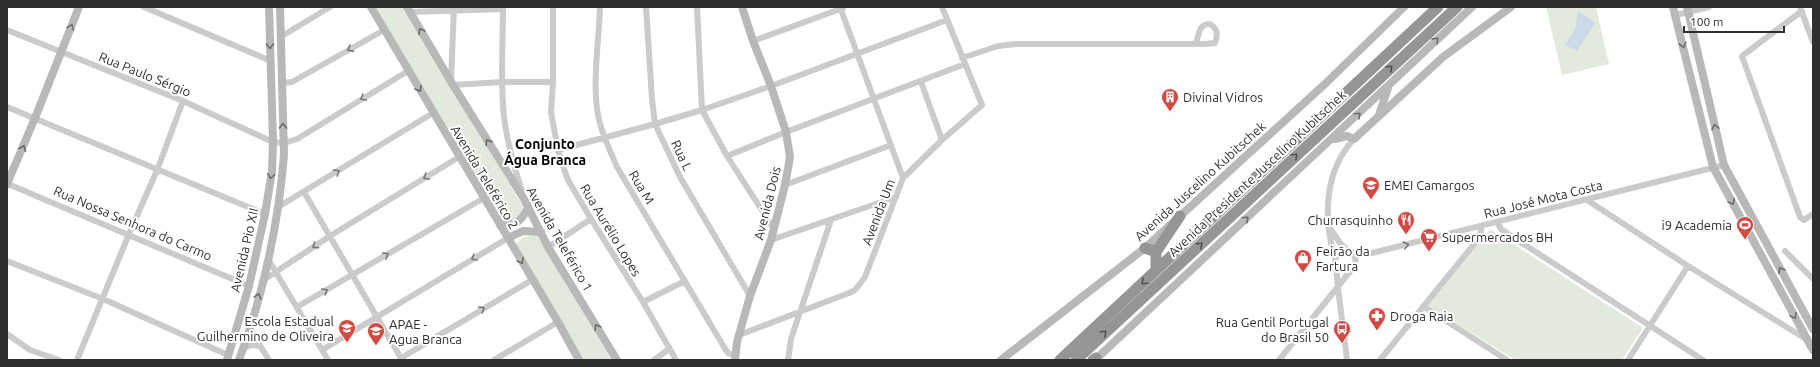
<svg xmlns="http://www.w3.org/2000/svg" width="1820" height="367" viewBox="0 0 1820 367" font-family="Ubuntu,sans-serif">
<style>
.green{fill:#e2eadd}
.water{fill:#cbd9e8}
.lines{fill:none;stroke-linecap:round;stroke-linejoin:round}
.street{stroke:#cbcbcb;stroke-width:6}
.secondary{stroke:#b8b8b8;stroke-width:8}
.highway{stroke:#959595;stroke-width:11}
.oneway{stroke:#6c6c6c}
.oneway2{stroke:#757575}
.oneway3{stroke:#525252}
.labels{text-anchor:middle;stroke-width:4;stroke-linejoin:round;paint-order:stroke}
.street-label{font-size:13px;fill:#2e2e2e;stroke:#fff}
.poi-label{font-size:13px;fill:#2e2e2e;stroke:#fff;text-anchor:start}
.neighbourhood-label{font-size:14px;font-weight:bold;fill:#000;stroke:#fff}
</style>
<rect width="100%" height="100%" fill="#fff"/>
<path class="green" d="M375,7H405L523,207C520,218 515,221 503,222Z
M1546,7H1596L1609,64L1562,75Z
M1490,229L1643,328L1622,360H1515L1427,305Z
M536,234L540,236L613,360H583L516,244L522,238Z"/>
<path class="water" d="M1578,11L1595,23L1577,51L1565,45L1575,30Z"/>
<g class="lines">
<path class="street" d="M144,7L271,61
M503,7C503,43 500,81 504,117C507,142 514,167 522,191
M553,7V82L551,112L558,150L563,166L568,180L591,219L643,302L676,360
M600,7C599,40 592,83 598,115C601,133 610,150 617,167L724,347L728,353L735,356
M646,7L652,99L655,124L680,177L750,296
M697,7L702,110L727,156L774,229
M840,7L903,178
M1800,7L1813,42
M1802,11L1742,56L1800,217L1804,220L1813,214
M410,12L503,9
M1676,15L1709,7
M7,30L183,101L273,142L284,143L297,139L408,71
M282,36L330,7
M753,41L843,8
M962,58L998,46L1016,44H1204L1215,43C1218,35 1218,29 1210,24C1197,24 1200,36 1195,44
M451,81L454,7
M921,82L942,140
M283,83L292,82L384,30
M453,85L503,82H553
M7,107L265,214
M558,150L655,124L702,110L771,86L947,20
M727,156L786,132L965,64
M785,185L891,145
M7,186L8,184L249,286
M304,192L402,360
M1587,200L1688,266L1806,339
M278,207L433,113
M1497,222L1501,229L1505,232L1703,360
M1330,228L1340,243L1355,257C1357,265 1353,270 1345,271L1336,266L1335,259L1341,251L1347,250
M771,240L896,197
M548,247L591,219
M1785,251L1813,279
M1352,252L1368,254L1724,165
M268,259L328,360
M1335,259C1323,218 1324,171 1354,139
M7,261L103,299L228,355
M1336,266L1338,288L1347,360
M262,281L330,236L459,157
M643,302L685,281
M1423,306L1507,360
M297,307L484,198
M249,328L269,360
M7,334L30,350L59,360
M739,335L849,293L855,290L865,277L903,178L942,140L982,105L942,7
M244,348L251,345L260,346
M322,350L508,238
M401,358L532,280
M77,360L129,234L158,168L183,101
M494,360L558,322
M654,360L669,349
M788,360L791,339L831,220
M1279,360L1352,269
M1380,360L1479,238L1482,226
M1628,360L1688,266"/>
<path class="secondary" d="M371,7L558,322L579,360
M407,7L453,85L524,199L548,247L617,360
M1673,7L1713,167L1813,350
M1687,7L1724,165L1813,329
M1379,115L1388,88
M1335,139L1347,136L1354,139L1443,57L1511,7
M7,184L35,118L79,7
M500,225C516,225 521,222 528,208
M508,238L523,231L541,232
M227,360L249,286L265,214L272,171L273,142L269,7
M239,360C263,296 279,222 284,154L280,7
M735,360L737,342L750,296L771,240L785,185L790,157L786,132L771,86L753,41L742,7
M1001,360L1145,248L1326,83L1404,7
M1095,360L1472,7"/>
<path class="highway" d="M1145,248L1156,252
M1156,270V252L1180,216
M1060,360L1438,7
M1076,360L1457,7
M1093,360L1096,358"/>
</g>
<defs><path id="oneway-chevron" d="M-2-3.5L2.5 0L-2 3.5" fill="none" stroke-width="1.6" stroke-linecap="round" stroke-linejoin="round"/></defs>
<g class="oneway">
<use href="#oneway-chevron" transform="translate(71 27) rotate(-69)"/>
<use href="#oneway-chevron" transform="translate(421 31) rotate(-121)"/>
<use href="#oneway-chevron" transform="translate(1436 40) rotate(-44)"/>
<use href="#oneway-chevron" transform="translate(1683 45) rotate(76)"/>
<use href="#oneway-chevron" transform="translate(270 46) rotate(88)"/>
<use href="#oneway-chevron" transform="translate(419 89) rotate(60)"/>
<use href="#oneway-chevron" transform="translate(1358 115) rotate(-43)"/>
<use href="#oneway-chevron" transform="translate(283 126) rotate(-91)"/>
<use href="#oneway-chevron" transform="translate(1715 127) rotate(-102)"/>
<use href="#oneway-chevron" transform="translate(488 142) rotate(-122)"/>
<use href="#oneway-chevron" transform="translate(23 148) rotate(-67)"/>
<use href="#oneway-chevron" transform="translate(271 176) rotate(97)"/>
<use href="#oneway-chevron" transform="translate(1732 202) rotate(62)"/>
<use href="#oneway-chevron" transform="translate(1246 219) rotate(-43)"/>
<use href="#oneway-chevron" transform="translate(521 261) rotate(60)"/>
<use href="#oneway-chevron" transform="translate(1781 270) rotate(-118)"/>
<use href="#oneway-chevron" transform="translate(258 296) rotate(-75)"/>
<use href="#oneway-chevron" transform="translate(1794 316) rotate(62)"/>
<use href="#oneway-chevron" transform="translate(597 327) rotate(-121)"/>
</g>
<g class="oneway2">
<use href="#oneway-chevron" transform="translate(350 49) rotate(151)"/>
<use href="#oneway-chevron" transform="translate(363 98) rotate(149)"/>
<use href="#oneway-chevron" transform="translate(337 172) rotate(-31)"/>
<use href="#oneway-chevron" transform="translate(426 177) rotate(149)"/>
<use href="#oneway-chevron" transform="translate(1406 245) rotate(-14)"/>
<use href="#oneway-chevron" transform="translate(315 246) rotate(146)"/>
<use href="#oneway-chevron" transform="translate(386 255) rotate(-30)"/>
<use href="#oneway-chevron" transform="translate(474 258) rotate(149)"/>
<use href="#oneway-chevron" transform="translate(325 291) rotate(-30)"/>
<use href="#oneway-chevron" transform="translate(482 309) rotate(-31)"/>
</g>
<g class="oneway3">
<use href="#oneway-chevron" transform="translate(1390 68) rotate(-43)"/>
<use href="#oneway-chevron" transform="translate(1295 156) rotate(-43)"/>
<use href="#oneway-chevron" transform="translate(1200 245) rotate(-43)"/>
<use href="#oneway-chevron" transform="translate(1144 282) rotate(137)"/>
<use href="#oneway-chevron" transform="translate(1104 333) rotate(-43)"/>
</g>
<defs>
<symbol id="building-pin" viewBox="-11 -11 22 30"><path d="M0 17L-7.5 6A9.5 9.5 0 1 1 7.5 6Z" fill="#d44941" stroke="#fff"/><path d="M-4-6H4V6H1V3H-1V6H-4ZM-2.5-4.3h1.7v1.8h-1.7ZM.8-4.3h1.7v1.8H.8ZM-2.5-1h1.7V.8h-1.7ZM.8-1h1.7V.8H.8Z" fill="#fff"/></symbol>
<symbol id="school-pin" viewBox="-11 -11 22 30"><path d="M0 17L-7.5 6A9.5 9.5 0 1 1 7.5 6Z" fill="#d44941" stroke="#fff"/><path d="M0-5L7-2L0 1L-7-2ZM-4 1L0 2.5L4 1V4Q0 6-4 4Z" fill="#fff"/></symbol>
<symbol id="restaurant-pin" viewBox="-11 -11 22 30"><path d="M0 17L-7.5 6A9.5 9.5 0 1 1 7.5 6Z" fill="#d44941" stroke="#fff"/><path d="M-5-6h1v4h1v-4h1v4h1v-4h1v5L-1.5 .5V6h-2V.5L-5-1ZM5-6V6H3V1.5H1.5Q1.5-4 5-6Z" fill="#fff"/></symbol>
<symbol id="stadium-pin" viewBox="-11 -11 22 30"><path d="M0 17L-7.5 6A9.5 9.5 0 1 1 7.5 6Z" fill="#d44941" stroke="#fff"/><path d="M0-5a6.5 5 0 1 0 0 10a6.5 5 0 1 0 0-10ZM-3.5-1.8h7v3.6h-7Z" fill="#fff"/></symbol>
<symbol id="supermarket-pin" viewBox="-11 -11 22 30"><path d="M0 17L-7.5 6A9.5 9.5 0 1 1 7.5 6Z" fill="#d44941" stroke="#fff"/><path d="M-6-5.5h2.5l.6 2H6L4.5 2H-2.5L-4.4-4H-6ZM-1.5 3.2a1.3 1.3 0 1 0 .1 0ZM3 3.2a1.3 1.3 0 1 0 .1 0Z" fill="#fff"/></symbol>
<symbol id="shop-pin" viewBox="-11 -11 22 30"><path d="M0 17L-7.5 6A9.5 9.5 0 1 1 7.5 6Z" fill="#d44941" stroke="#fff"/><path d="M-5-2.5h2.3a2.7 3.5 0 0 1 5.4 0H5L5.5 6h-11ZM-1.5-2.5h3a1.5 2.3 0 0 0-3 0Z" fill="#fff"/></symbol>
<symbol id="pharmacy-pin" viewBox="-11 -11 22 30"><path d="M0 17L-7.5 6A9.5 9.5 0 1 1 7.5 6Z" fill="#d44941" stroke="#fff"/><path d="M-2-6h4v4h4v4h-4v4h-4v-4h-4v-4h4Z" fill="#fff"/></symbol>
<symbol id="bus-pin" viewBox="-11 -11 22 30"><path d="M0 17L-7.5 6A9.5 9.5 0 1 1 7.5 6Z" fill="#d44941" stroke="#fff"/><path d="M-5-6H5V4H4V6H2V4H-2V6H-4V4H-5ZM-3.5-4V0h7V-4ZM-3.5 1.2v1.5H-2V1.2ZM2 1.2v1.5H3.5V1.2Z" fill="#fff"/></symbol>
</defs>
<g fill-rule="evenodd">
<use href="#building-pin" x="1160" y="87" width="20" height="27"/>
<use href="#school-pin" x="1361" y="175" width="20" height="27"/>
<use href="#restaurant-pin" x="1396" y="210" width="20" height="27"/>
<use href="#stadium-pin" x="1735" y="215" width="20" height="27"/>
<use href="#supermarket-pin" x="1419" y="227" width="20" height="27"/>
<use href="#shop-pin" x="1293" y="248" width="20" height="27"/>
<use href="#pharmacy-pin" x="1367" y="306" width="20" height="27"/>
<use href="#school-pin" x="337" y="318" width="20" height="27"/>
<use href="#bus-pin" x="1332" y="319" width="20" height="27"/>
<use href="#school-pin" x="366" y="321" width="20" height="27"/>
</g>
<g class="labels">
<g class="street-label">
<text transform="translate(145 74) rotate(22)" y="5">Rua Paulo Sérgio</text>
<text transform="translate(682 155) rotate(65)" y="5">Rua L</text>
<text transform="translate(1257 173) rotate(-43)" y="5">Avenida Presidente Juscelino Kubitschek</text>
<text transform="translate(485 177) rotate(59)" y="5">Avenida Teleférico 2</text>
<text transform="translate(1200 181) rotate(-42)" y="5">Avenida Juscelino Kubitschek</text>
<text transform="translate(642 187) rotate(59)" y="5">Rua M</text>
<text transform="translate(1543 199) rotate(-14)" y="5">Rua José Mota Costa</text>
<text transform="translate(767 203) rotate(-76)" y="5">Avenida Dois</text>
<text transform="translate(878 212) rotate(-69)" y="5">Avenida Um</text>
<text transform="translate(133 223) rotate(23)" y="5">Rua Nossa Senhora do Carmo</text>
<text transform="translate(611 230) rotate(59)" y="5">Rua Aurélio Lopes</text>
<text transform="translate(560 239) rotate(60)" y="5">Avenida Teleférico 1</text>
<text transform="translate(244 250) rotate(-77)" y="5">Avenida Pio XII</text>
</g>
<g class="poi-label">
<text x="1183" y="102">Divinal Vidros</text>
<text x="1384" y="190">EMEI Camargos</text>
<text x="1393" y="225" text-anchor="end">Churrasquinho</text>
<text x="1732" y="230" text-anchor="end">i9 Academia</text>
<text x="1442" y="242">Supermercados BH</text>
<text x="1316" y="256">Feirão da<tspan x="1316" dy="15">Fartura</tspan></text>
<text x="1390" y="321">Droga Raia</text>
<text x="334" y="326" text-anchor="end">Escola Estadual<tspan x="334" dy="15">Guilhermino de Oliveira</tspan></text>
<text x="1329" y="327" text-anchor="end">Rua Gentil Portugal<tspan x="1329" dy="15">do Brasil 50</tspan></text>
<text x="389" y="329">APAE -<tspan x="389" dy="15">Agua Branca</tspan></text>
</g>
<g class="neighbourhood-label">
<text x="545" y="149">Conjunto<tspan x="545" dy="16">Água Branca</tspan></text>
</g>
</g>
<rect width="1820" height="367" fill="none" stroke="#2e2e2e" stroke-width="16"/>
<path d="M1684 26v6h100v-6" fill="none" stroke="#2e2e2e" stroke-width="2"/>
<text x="1690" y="26" font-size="12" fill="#2e2e2e" stroke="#ffffff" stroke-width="3" paint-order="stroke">100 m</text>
</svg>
